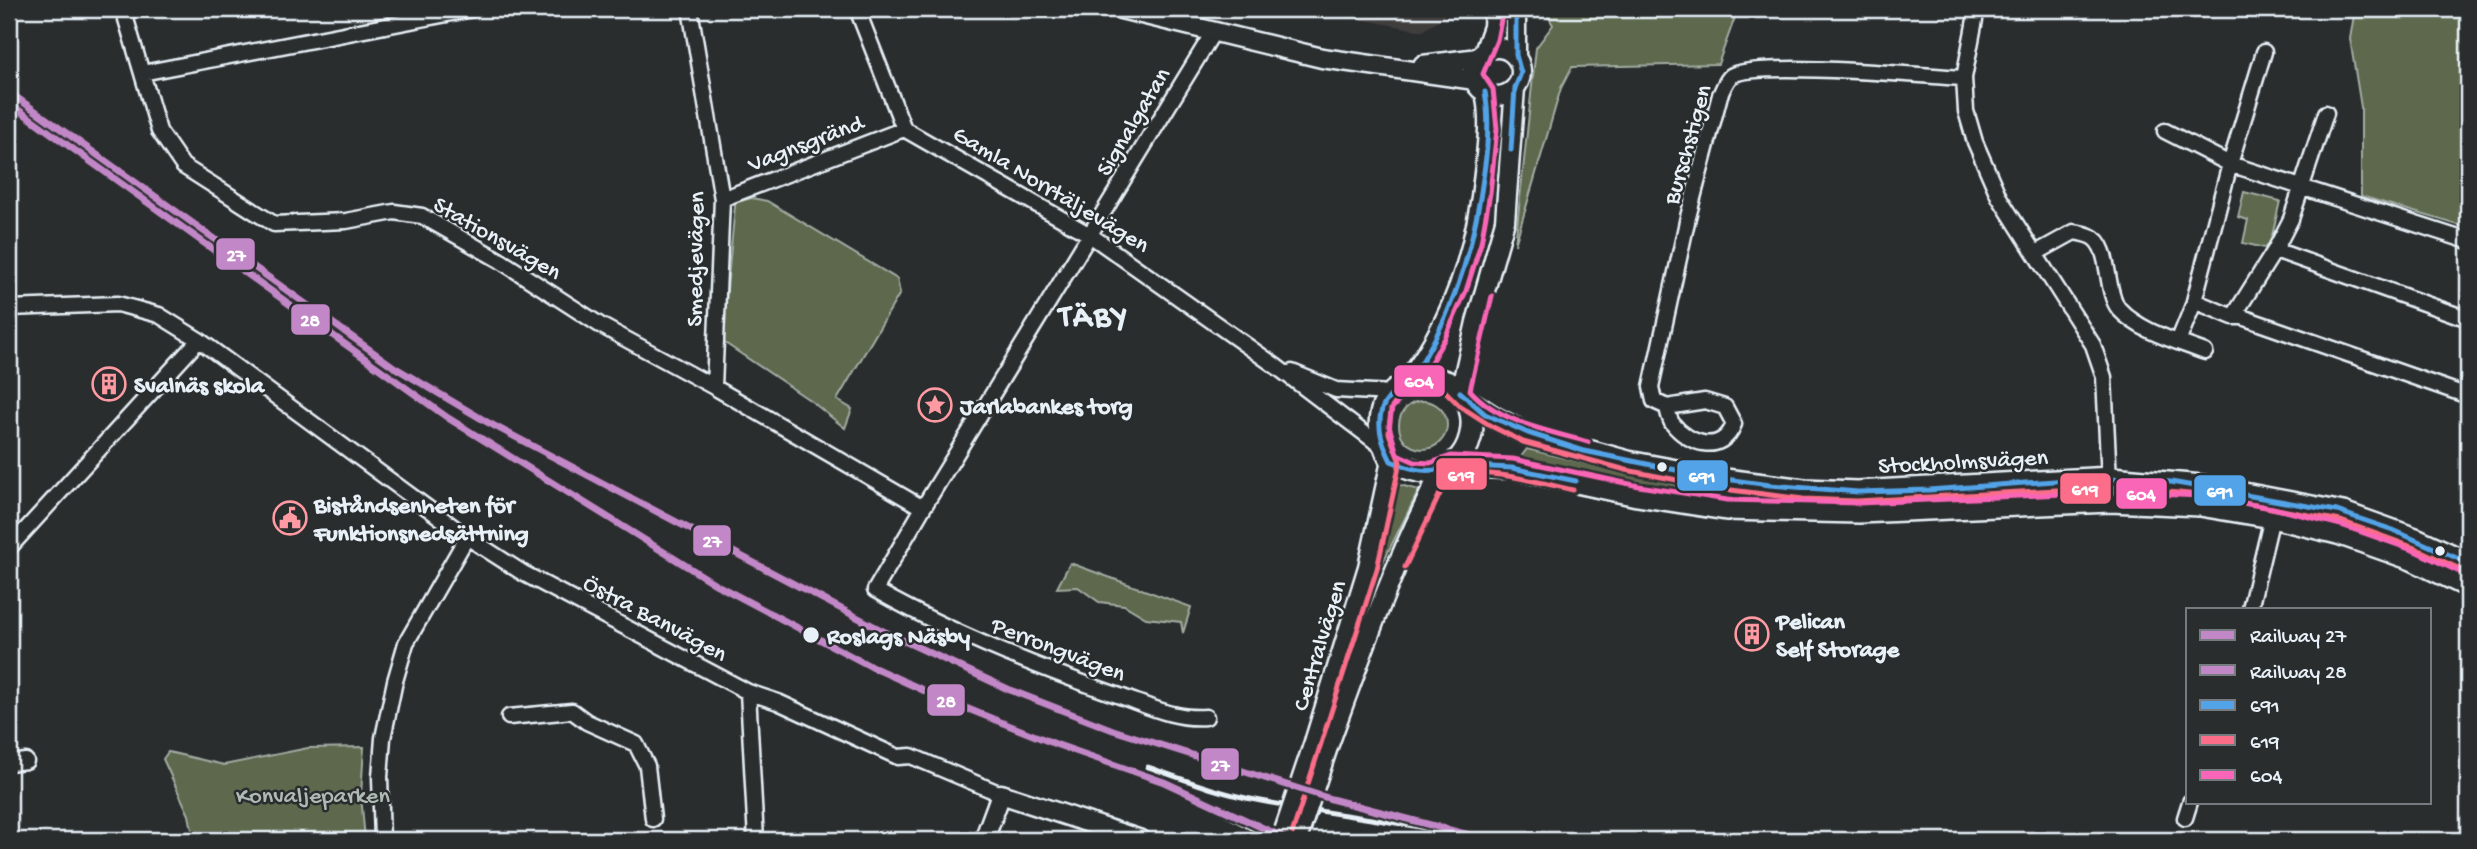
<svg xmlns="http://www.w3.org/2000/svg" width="2477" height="849" viewBox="0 0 2477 849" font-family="'Gochi Hand',sans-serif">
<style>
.built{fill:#403c3d}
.green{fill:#5d674e;stroke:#a2aca3;stroke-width:2}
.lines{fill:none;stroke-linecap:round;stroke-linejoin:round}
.minor-casing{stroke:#e8f1f8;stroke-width:19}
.tertiary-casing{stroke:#e8f1f8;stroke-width:23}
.secondary-casing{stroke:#e8f1f8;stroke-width:26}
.minor{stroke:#2a2d2e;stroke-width:14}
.tertiary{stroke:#2a2d2e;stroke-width:18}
.secondary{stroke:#2a2d2e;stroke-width:21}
.rail{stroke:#e8f1f8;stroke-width:5}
.tertiary-bridge-casing{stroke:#e8f1f8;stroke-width:23;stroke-linecap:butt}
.tertiary-bridge{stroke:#2a2d2e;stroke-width:18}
.bus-1-casing{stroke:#2a2d2e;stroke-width:10}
.bus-2-casing{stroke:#2a2d2e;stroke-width:10}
.bus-3-casing{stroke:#2a2d2e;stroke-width:10}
.bus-1{stroke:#53a3e8;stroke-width:5}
.bus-2{stroke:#fb6d88;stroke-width:5}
.bus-3{stroke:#fa66b7;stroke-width:5}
.rail-1-casing{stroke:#2a2d2e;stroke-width:12}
.rail-2-casing{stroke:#2a2d2e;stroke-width:12}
.rail-1{stroke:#c287c7;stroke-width:7}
.rail-2{stroke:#c287c7;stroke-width:7}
.bus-dot{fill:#e8f1f8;stroke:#2a2d2e;stroke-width:2.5}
.labels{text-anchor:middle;stroke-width:5;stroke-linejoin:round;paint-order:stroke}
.street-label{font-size:24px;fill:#e8f1f8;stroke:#2a2d2e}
.poi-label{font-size:24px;font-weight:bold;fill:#e8f1f8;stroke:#2a2d2e;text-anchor:start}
.stop-label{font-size:24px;font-weight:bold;fill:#e8f1f8;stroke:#2a2d2e;text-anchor:start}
.park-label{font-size:24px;fill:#b0bab4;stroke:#2a2d2e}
.district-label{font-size:32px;font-weight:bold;letter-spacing:2px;fill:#e8f1f8;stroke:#2a2d2e}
.line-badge{stroke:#2a2d2e;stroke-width:2.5}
.badge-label{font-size:19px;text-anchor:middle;font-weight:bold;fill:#fff}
</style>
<rect width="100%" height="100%" fill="#2a2d2e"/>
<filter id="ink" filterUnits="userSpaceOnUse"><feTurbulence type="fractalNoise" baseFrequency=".0143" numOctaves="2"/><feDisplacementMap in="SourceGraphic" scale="14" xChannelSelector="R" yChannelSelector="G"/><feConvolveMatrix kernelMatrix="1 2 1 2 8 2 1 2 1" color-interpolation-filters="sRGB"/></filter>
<g filter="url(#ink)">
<path class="built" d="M1269,9H1445L1444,16L1423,31L1322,12L1312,19Z"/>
<path class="green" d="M1544,9H1738L1718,64L1572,67L1561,88L1515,245L1536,48L1553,25Z
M2355,9H2468V228L2361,196V107L2350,39Z
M2244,192L2280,201L2269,249L2243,243L2248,220L2238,217Z
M752,198L767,201L897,279L900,293L837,400L852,409L845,428L811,401L722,341L735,206L736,202Z
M1399 425a24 24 0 1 1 48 0a24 24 0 1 1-48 0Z
M1527,449L1714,494L1715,496L1519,459Z
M1396,484L1419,490L1382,564Z
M1070,563L1191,607L1183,633L1181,622L1146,618L1124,605L1099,602L1078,587L1057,588Z
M364,747L361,795L365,840H194L189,815L163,759L168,752L224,765L308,748Z"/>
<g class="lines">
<defs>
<path id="minor" d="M123,9L159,131L183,166L274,224L346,221L394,212L422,216L501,261L600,325L714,387L923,508L875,590C951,633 1031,665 1114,694C1144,704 1174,720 1206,717
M690,9L722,199L714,387
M857,9L904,129L1090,235L1277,367L1385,449
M1977,9L1964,78L1966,111L1975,142L1999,197L2093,345L2104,377L2110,501
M142,73L473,9
M2326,113L2291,219L2275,250L2233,317H2242L2468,396
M2165,131L2230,164L2468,241
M722,199L904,129
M2275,250L2468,319
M2036,253L2074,232C2079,233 2085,234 2090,236C2112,245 2104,291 2119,309C2140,332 2177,341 2205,352
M9,308L118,304L159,315L199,340L467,537L523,573L748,692L778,702L898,757L911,756L1001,794
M2233,317L2199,303L2193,305L2230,164L2264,52
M2178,342L2193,305
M1292,372L1336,390L1392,393
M1667,407C1668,412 1669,418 1672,423C1689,445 1722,455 1734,424L1725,407L1705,401L1667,407L1654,401L1651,387L1688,217L1720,95C1723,89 1726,80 1731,76C1753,60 1928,76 1964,78
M923,508L1214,31
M9,548L199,340
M2250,609L2274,509
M748,692L756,840
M509,717L572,711L587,722L636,744L647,766L653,819
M9,763L26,761
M2185,818L2190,802
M382,840L380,777L383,738L395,681L406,643L467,537"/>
<path id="tertiary" d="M1121,9L1322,58L1475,80
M1516,9V55
M1473 72a24 24 0 1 1 48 0a24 24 0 1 1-48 0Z
M1484,52L1493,27L1494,9
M1423,65L1478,58
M1405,383C1454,322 1476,250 1484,173C1487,146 1491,120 1485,92
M1460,392L1476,322L1505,221L1515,88
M1315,739L1368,567L1391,461
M1328,747C1363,651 1394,561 1442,470
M984,840L1001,794L1141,840"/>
<path id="secondary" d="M1417,379C1428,379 1440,378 1450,384C1489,405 1473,473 1428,472C1414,472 1403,466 1391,461C1373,426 1375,393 1417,379Z
M1465,399L1496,419L1526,434L1628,462L1725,480L1804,490L1857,492L2111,478L2202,486L2343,513L2418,540L2468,563
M1451,465L1512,468L1637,495L1726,509L1859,512L2110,501L2200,505L2272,517L2338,533L2412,559L2468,586"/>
</defs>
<use href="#minor" class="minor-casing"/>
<use href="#tertiary" class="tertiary-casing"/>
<use href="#secondary" class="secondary-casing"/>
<use href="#minor" class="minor"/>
<use href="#tertiary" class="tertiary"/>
<use href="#secondary" class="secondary"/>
<path class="rail" d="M1148,767C1185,780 1222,794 1261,801C1336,815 1412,823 1487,840
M1145,777L1207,804L1273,840"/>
<defs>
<path id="tertiary-bridge" d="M1281,840L1315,739
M1297,840L1328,747"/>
</defs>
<use href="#tertiary-bridge" class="tertiary-bridge-casing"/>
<use href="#tertiary-bridge" class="tertiary-bridge"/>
<defs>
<path id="bus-1" d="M1511,150L1515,88L1521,73L1516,55V9
M1460,392L1485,414L1528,433L1584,451L1710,477L1770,485L1858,492L1929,490L2095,478L2171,482L2337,511L2393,530L2468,563
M1451,465L1512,468L1576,481
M1451,465C1430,475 1412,470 1391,461C1383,445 1376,427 1382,409C1387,396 1397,391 1407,382C1413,376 1418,368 1423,360C1458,302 1475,239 1484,172C1488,145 1490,119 1485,92"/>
<path id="bus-2" d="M1405,567L1448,477C1484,466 1537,482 1573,490
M1290,840L1377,569L1400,462L1389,433L1391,409L1398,399L1409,391L1418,388L1445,391L1460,406L1491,426L1523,442L1626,470L1723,489L1803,499L1857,501L2111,487L2201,495L2341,521L2415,548L2464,571"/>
<path id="bus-3" d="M1503,10L1497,40L1483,74L1493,89L1497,129L1490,193L1481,243L1466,291L1445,338L1421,379L1392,408L1389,426L1397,454L1415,462L1430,463L1451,456L1513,459L1639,486L1727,500L1859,503L2110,492L2201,496L2273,508L2341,525L2415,551L2468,576
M1492,296L1470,390C1498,422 1549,431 1588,442"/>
</defs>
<use href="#bus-1" class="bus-1-casing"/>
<use href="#bus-2" class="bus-2-casing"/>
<use href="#bus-3" class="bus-3-casing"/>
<use href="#bus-1" class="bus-1"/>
<use href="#bus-2" class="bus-2"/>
<use href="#bus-3" class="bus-3"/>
<defs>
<path id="rail-1" d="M9,92L394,367L487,422L885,632L1010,690L1113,730L1331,799L1488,840"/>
<path id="rail-2" d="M9,103L448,418L717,585L870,666L936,696L1058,745L1164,782L1289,840"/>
</defs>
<use href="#rail-1" class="rail-1-casing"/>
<use href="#rail-2" class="rail-2-casing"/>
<use href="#rail-1" class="rail-1"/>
<use href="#rail-2" class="rail-2"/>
</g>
</g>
<defs>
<symbol id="building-ring" viewBox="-11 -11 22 22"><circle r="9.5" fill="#2a2d2e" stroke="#ff9aa2" stroke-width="1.5"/><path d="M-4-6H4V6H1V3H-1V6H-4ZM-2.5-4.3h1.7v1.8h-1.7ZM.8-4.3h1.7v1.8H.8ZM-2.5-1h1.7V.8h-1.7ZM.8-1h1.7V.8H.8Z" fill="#ff9aa2"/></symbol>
<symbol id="sight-ring" viewBox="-11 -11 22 22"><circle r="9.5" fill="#2a2d2e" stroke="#ff9aa2" stroke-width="1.5"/><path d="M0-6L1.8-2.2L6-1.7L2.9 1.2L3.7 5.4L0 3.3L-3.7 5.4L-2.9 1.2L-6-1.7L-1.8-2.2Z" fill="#ff9aa2"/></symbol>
<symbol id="civic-ring" viewBox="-11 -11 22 22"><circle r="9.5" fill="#2a2d2e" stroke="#ff9aa2" stroke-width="1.5"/><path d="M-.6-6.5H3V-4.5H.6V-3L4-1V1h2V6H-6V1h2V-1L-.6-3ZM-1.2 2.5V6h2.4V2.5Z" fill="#ff9aa2"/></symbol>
</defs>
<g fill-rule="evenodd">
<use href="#building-ring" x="90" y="365" width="38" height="38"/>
<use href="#sight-ring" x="916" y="386" width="38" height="38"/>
<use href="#civic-ring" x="271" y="499" width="38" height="38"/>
<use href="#building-ring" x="1733" y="615" width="38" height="38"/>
</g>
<g class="bus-dot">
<circle cx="1662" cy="467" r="6"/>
<circle cx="2440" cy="551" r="6"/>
<circle cx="811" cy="635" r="9"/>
</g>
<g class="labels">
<g class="street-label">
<text transform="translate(1132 121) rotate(-59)" y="8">Signalgatan</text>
<text transform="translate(805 142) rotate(-21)" y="8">Vagnsgränd</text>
<text transform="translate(1686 144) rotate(-74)" y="8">Burschstigen</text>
<text transform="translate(1052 188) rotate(31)" y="8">Gamla Norrtäljevägen</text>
<text transform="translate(498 237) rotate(30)" y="8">Stationsvägen</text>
<text transform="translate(694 259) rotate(-89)" y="8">Smedjevägen</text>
<text transform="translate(1963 460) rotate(-3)" y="8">Stockholmsvägen</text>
<text transform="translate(656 617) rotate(28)" y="8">Östra Banvägen</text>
<text transform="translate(1318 645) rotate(-73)" y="8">Centralvägen</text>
<text transform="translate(1059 648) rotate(21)" y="8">Perrongvägen</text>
</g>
<g class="poi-label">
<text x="134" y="392">Svalnäs skola</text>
<text x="960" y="413">Jarlabankes torg</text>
<text x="314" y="512">Biståndsenheten för<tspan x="314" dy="28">Funktionsnedsättning</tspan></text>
<text x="1776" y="628">Pelican<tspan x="1776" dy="28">Self Storage</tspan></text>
</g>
<g class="stop-label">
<text x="827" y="643">Roslags Näsby</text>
</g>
<g class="park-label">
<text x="313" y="802">Konvaljeparken</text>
</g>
<g class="district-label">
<text x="1094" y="325">TÄBY</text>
</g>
</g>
<g class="line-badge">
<rect x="215" y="237" width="41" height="34" rx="7" fill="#c287c7"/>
<rect x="290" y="303" width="41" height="33" rx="7" fill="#c287c7"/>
<rect x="1393" y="364" width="53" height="34" rx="7" fill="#fa66b7"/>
<rect x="1435" y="457" width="53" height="34" rx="7" fill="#fb6d88"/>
<rect x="1676" y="459" width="53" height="33" rx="7" fill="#53a3e8"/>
<rect x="2059" y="472" width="53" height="33" rx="7" fill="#fb6d88"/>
<rect x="2193" y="474" width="54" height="33" rx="7" fill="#53a3e8"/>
<rect x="2115" y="477" width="53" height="33" rx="7" fill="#fa66b7"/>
<rect x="692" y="524" width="40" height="33" rx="7" fill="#c287c7"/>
<rect x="926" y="683" width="40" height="34" rx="7" fill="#c287c7"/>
<rect x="1200" y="747" width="40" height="34" rx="7" fill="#c287c7"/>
</g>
<g class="badge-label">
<text x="236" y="261">27</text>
<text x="310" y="326">28</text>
<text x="1419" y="387">604</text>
<text x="1461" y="481">619</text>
<text x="1702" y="482">691</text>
<text x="2085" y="495">619</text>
<text x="2220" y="497">691</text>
<text x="2141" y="500">604</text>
<text x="712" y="547">27</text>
<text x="946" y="707">28</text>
<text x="1220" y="771">27</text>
</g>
<rect width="2477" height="849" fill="none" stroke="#2a2d2e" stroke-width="35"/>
<rect x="18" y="18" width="2442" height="814" fill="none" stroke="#e8f1f8" stroke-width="2.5" filter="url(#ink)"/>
<rect x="2186" y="608" width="245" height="196" fill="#2a2d2e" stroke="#767b7f" stroke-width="2"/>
<rect x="2200" y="630" width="35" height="10" fill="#c287c7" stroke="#767b7f" stroke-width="2"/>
<text x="2250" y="642" font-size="21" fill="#e8f1f8">Railway 27</text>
<rect x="2200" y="665" width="35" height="10" fill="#c287c7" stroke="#767b7f" stroke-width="2"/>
<text x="2250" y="678" font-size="21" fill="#e8f1f8">Railway 28</text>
<rect x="2200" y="700" width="35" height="10" fill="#53a3e8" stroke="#767b7f" stroke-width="2"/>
<text x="2250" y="712" font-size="21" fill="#e8f1f8">691</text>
<rect x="2200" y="735" width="35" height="10" fill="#fb6d88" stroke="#767b7f" stroke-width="2"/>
<text x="2250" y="748" font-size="21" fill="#e8f1f8">619</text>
<rect x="2200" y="770" width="35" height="10" fill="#fa66b7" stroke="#767b7f" stroke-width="2"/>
<text x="2250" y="782" font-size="21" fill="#e8f1f8">604</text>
</svg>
